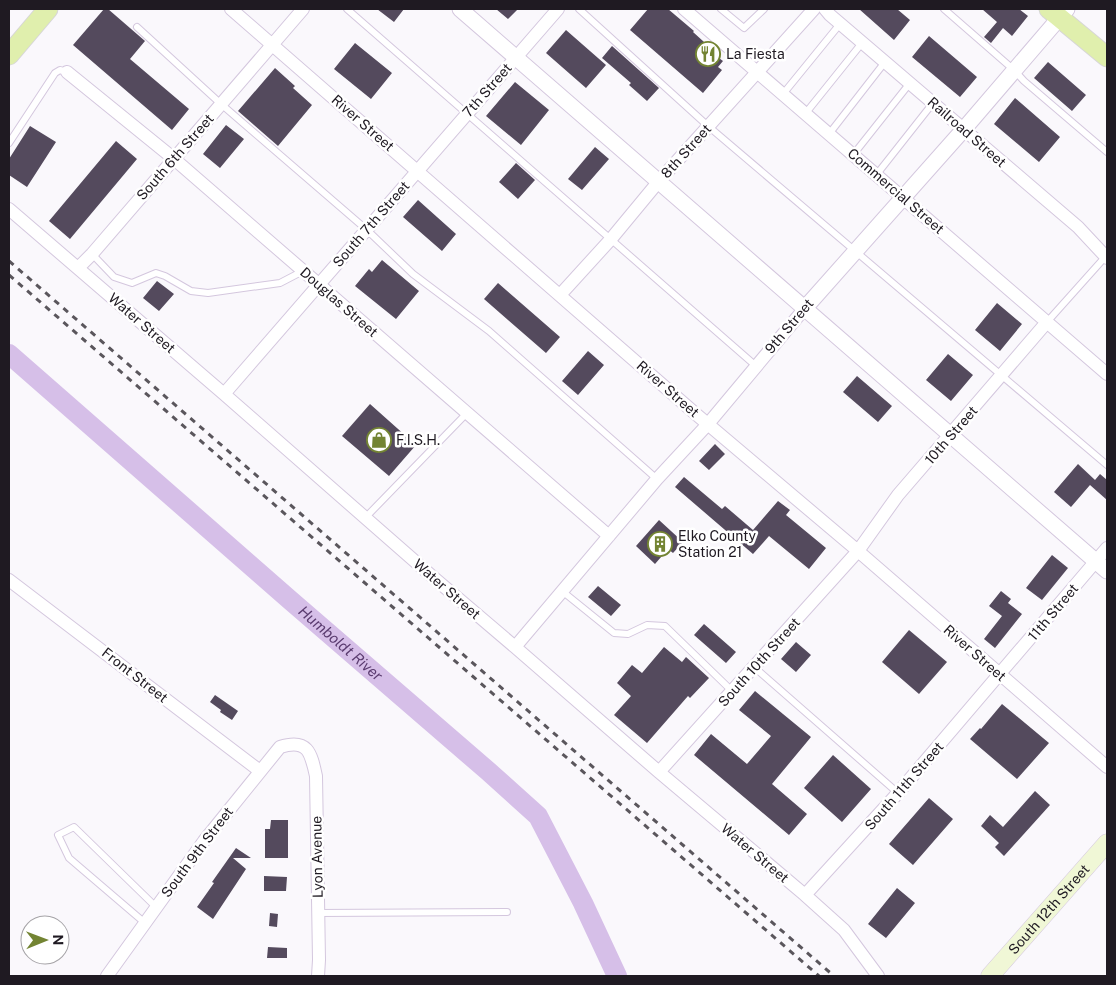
<svg xmlns="http://www.w3.org/2000/svg" width="1116" height="985" viewBox="0 0 1116 985" font-family="'Public Sans',sans-serif">
<style>
.lines{fill:none;stroke-linecap:round;stroke-linejoin:round}
.river{stroke:#d6bfe8;stroke-width:20}
.building{fill:#544a5d}
.service-casing{stroke:#d4c7de;stroke-width:8}
.minor-casing{stroke:#d4c7de;stroke-width:14}
.tertiary-casing{stroke:#d4c7de;stroke-width:17}
.secondary-casing{stroke:#d4c7de;stroke-width:19}
.primary-casing{stroke:#d7d6d7;stroke-width:21}
.service{stroke:#fff;stroke-width:6}
.minor{stroke:#fff;stroke-width:12}
.tertiary{stroke:#fff;stroke-width:15}
.secondary{stroke:#f0f7d6;stroke-width:18}
.primary{stroke:#e0efad;stroke-width:19}
.rail{stroke:#5a565c;stroke-width:3;stroke-dasharray:6 6;stroke-linecap:butt}
.labels{text-anchor:middle;stroke-width:5;stroke-linejoin:round;paint-order:stroke}
.poi-label{font-size:14px;fill:#1f1a22;stroke:#fff;text-anchor:start}
.street-label{font-size:14px;fill:#1f1a22;stroke:#fff}
.water-label{font-size:15px;font-style:italic;fill:#5b3c70;stroke:#fff}
</style>
<rect width="100%" height="100%" fill="#faf8fc"/>
<g class="lines">
<path class="river" id="s1" d="M9,354L290,600L488,771L538,816L583,903L617,976"/>
</g>
<path class="building" d="M104,9H108L145,41L130,59L189,109L172,130L73,45Z
M377,9H404L394,22Z
M496,9H518L508,19Z
M648,9H668L694,31L693,32L714,51L712,53L723,61L718,67L722,70L703,93L630,30Z
M859,9H897L910,20L894,40Z
M982,9H1019L1028,16L1012,36L1003,28L991,43L984,37L997,22Z
M566,30L606,65L586,88L546,53Z
M929,36L977,77L960,97L912,57Z
M355,43L392,73L371,99L334,69Z
M612,46L659,88L647,101L629,85L631,83L602,58Z
M1048,62L1086,95L1072,111L1034,78Z
M275,68L295,86L293,88L312,105L278,146L238,111Z
M515,82L549,110L521,145L486,116Z
M1015,98L1060,137L1039,162L994,124Z
M226,125L244,139L220,168L203,154Z
M30,126L56,142L27,187L9,175V159Z
M116,141L137,159L70,239L49,221Z
M595,147L609,159L582,190L568,179Z
M516,163L535,180L518,199L499,182Z
M418,200L456,234L442,251L403,217Z
M382,260L419,291L396,319L355,286L369,269L372,272Z
M157,281L174,294L159,311L143,298Z
M498,283L560,337L546,353L484,299Z
M997,303L1022,324L1000,351L975,330Z
M588,351L604,365L578,395L562,381Z
M948,354L973,375L951,401L926,380Z
M857,376L892,406L878,422L843,392Z
M370,404L416,445L389,476L342,436Z
M715,444L725,454L709,470L699,461Z
M1078,464L1095,480L1100,474L1107,480V500L1090,485L1071,507L1054,492Z
M684,477L722,509L725,506L753,530L778,501L790,510L786,515L826,548L809,569L769,536L753,554L675,487Z
M659,520L683,542L673,553L668,549L655,564L636,546Z
M1052,555L1068,568L1042,600L1026,588Z
M598,586L621,605L611,616L588,597Z
M1001,591L1011,599L1008,603L1022,614L995,648L984,639L1002,616L989,606Z
M704,624L736,652L726,663L694,635Z
M909,630L947,662L919,694L882,662Z
M796,642L811,655L796,672L781,659Z
M664,647L682,662L686,657L709,678L690,698L688,696L647,743L614,715L631,696L617,683L632,665L642,673Z
M755,691L811,737L772,784L807,814L789,835L694,755L711,734L747,764L771,736L739,710Z
M215,695L238,711L232,720L220,712L221,710L210,702Z
M1002,704L1049,743L1017,779L970,739L980,728L981,729Z
M833,755L871,789L842,822L804,788Z
M1035,791L1050,805L1004,856L995,847L999,843L981,826L990,815L1003,827Z
M929,798L953,819L913,865L889,844Z
M271,820H288V858H265V829H270Z
M236,848L251,858H233L246,869L213,919L197,907L214,883L212,882Z
M264,876L287,877L286,891H264Z
M897,888L915,903L886,938L868,924Z
M270,913L278,914L277,927L269,926Z
M268,947L287,948V958H267Z"/>
<g class="lines">
<defs>
<path id="service" d="M347,9L756,366
M579,9L708,126L1107,465
M721,9L744,28L764,9
M944,9L1014,70L1024,81L1107,152
M137,27L221,104L367,230L413,274L489,331L657,479
M783,94L840,24
M805,114L862,43
M829,134L885,62
M9,143L55,73L60,70L67,72
M853,155L910,83
M877,174L933,103
M92,254L114,277L132,283L156,273L165,276L191,291L208,293L280,283L303,271
M1047,322L1106,256
M365,518L467,413
M562,591L614,633L628,634L647,625L665,626L732,691
M754,667L898,793
M317,913L507,912
M145,923L69,858L58,835L74,827L156,907"/>
<path id="minor" d="M231,9L697,415L858,551L1107,767
M684,9L1107,374
M825,9L830,15L1078,227L1107,258
M67,72L173,158L609,536
M9,209L224,394L434,578L515,647L659,772L805,895L844,930L878,976
M78,268L92,254L303,9
M560,295L611,239L659,181L814,9
M224,394L558,9
M9,580L260,771
M515,647L657,479L708,424L805,308
M659,772L858,551L898,495L1047,322
M805,895L898,793L1107,548
M107,976L204,841L280,747C308,738 311,753 316,776L319,960L318,976"/>
<path id="tertiary" d="M460,9L1107,571
M805,308L964,129L1067,9"/>
<g id="secondary">
<path id="s2" d="M990,976L1107,843"/>
</g>
<path id="primary" d="M1049,9L1107,57
M9,55L48,9"/>
</defs>
<use href="#service" class="service-casing"/>
<use href="#minor" class="minor-casing"/>
<use href="#tertiary" class="tertiary-casing"/>
<use href="#secondary" class="secondary-casing"/>
<use href="#primary" class="primary-casing"/>
<use href="#service" class="service"/>
<use href="#minor" class="minor"/>
<use href="#tertiary" class="tertiary"/>
<use href="#secondary" class="secondary"/>
<use href="#primary" class="primary"/>
<path class="rail" d="M9,261L834,976
M9,275L819,976"/>
</g>
<defs>
<symbol id="restaurant-ring" viewBox="-11 -11 22 22"><circle r="9.5" fill="#fff" stroke="#738433" stroke-width="1.5"/><path d="M-5-6h1v4h1v-4h1v4h1v-4h1v5L-1.5 .5V6h-2V.5L-5-1ZM5-6V6H3V1.5H1.5Q1.5-4 5-6Z" fill="#738433"/></symbol>
<symbol id="shop-ring" viewBox="-11 -11 22 22"><circle r="9.5" fill="#fff" stroke="#738433" stroke-width="1.5"/><path d="M-5-2.5h2.3a2.7 3.5 0 0 1 5.4 0H5L5.5 6h-11ZM-1.5-2.5h3a1.5 2.3 0 0 0-3 0Z" fill="#738433"/></symbol>
<symbol id="building-ring" viewBox="-11 -11 22 22"><circle r="9.5" fill="#fff" stroke="#738433" stroke-width="1.5"/><path d="M-4-6H4V6H1V3H-1V6H-4ZM-2.5-4.3h1.7v1.8h-1.7ZM.8-4.3h1.7v1.8H.8ZM-2.5-1h1.7V.8h-1.7ZM.8-1h1.7V.8H.8Z" fill="#738433"/></symbol>
</defs>
<g fill-rule="evenodd">
<use href="#restaurant-ring" x="694" y="40" width="28" height="28"/>
<use href="#shop-ring" x="365" y="426" width="28" height="28"/>
<use href="#building-ring" x="646" y="530" width="28" height="28"/>
</g>
<g class="labels">
<g class="poi-label">
<text x="726" y="59">La Fiesta</text>
<text x="396" y="445">F.I.S.H.</text>
<text x="678" y="541">Elko County<tspan x="678" dy="16">Station 21</tspan></text>
</g>
<g class="street-label">
<text transform="translate(487 90) rotate(-49)" y="5">7th Street</text>
<text transform="translate(363 123) rotate(41)" y="5">River Street</text>
<text transform="translate(967 132) rotate(41)" y="5">Railroad Street</text>
<text transform="translate(686 151) rotate(-48)" y="5">8th Street</text>
<text transform="translate(175 157) rotate(-49)" y="5">South 6th Street</text>
<text transform="translate(896 191) rotate(41)" y="5">Commercial Street</text>
<text transform="translate(371 224) rotate(-49)" y="5">South 7th Street</text>
<text transform="translate(339 302) rotate(41)" y="5">Douglas Street</text>
<text transform="translate(142 323) rotate(41)" y="5">Water Street</text>
<text transform="translate(789 326) rotate(-50)" y="5">9th Street</text>
<text transform="translate(668 389) rotate(41)" y="5">River Street</text>
<text transform="translate(951 435) rotate(-49)" y="5">10th Street</text>
<text transform="translate(447 589) rotate(41)" y="5">Water Street</text>
<text transform="translate(1053 612) rotate(-50)" y="5">11th Street</text>
<text transform="translate(975 653) rotate(41)" y="5">River Street</text>
<text transform="translate(759 662) rotate(-48)" y="5">South 10th Street</text>
<text transform="translate(135 675) rotate(38)" y="5">Front Street</text>
<text transform="translate(904 786) rotate(-49)" y="5">South 11th Street</text>
<text transform="translate(197 852) rotate(-53)" y="5">South 9th Street</text>
<text transform="translate(755 853) rotate(40)" y="5">Water Street</text>
<text transform="translate(317 857) rotate(-91)" y="5">Lyon Avenue</text>
<text dy="5" stroke="none"><textPath href="#s2" startOffset="89">South 12th Street</textPath></text>
</g>
<g class="water-label">
<text dy="5" stroke="none"><textPath href="#s1" startOffset="440">Humboldt River</textPath></text>
</g>
</g>
<rect width="1116" height="985" fill="none" stroke="#1f1a22" stroke-width="20"/>
<g transform="translate(45 940) rotate(89)"><circle r="24" fill="#ffffff" stroke="#a5a3a7"/>
<path d="M0-4L9 19L0 12L-9 19Z" fill="#738433"/>
<text y="-8" font-size="14" font-weight="bold" text-anchor="middle" fill="#1f1a22">N</text>
</g>
</svg>
